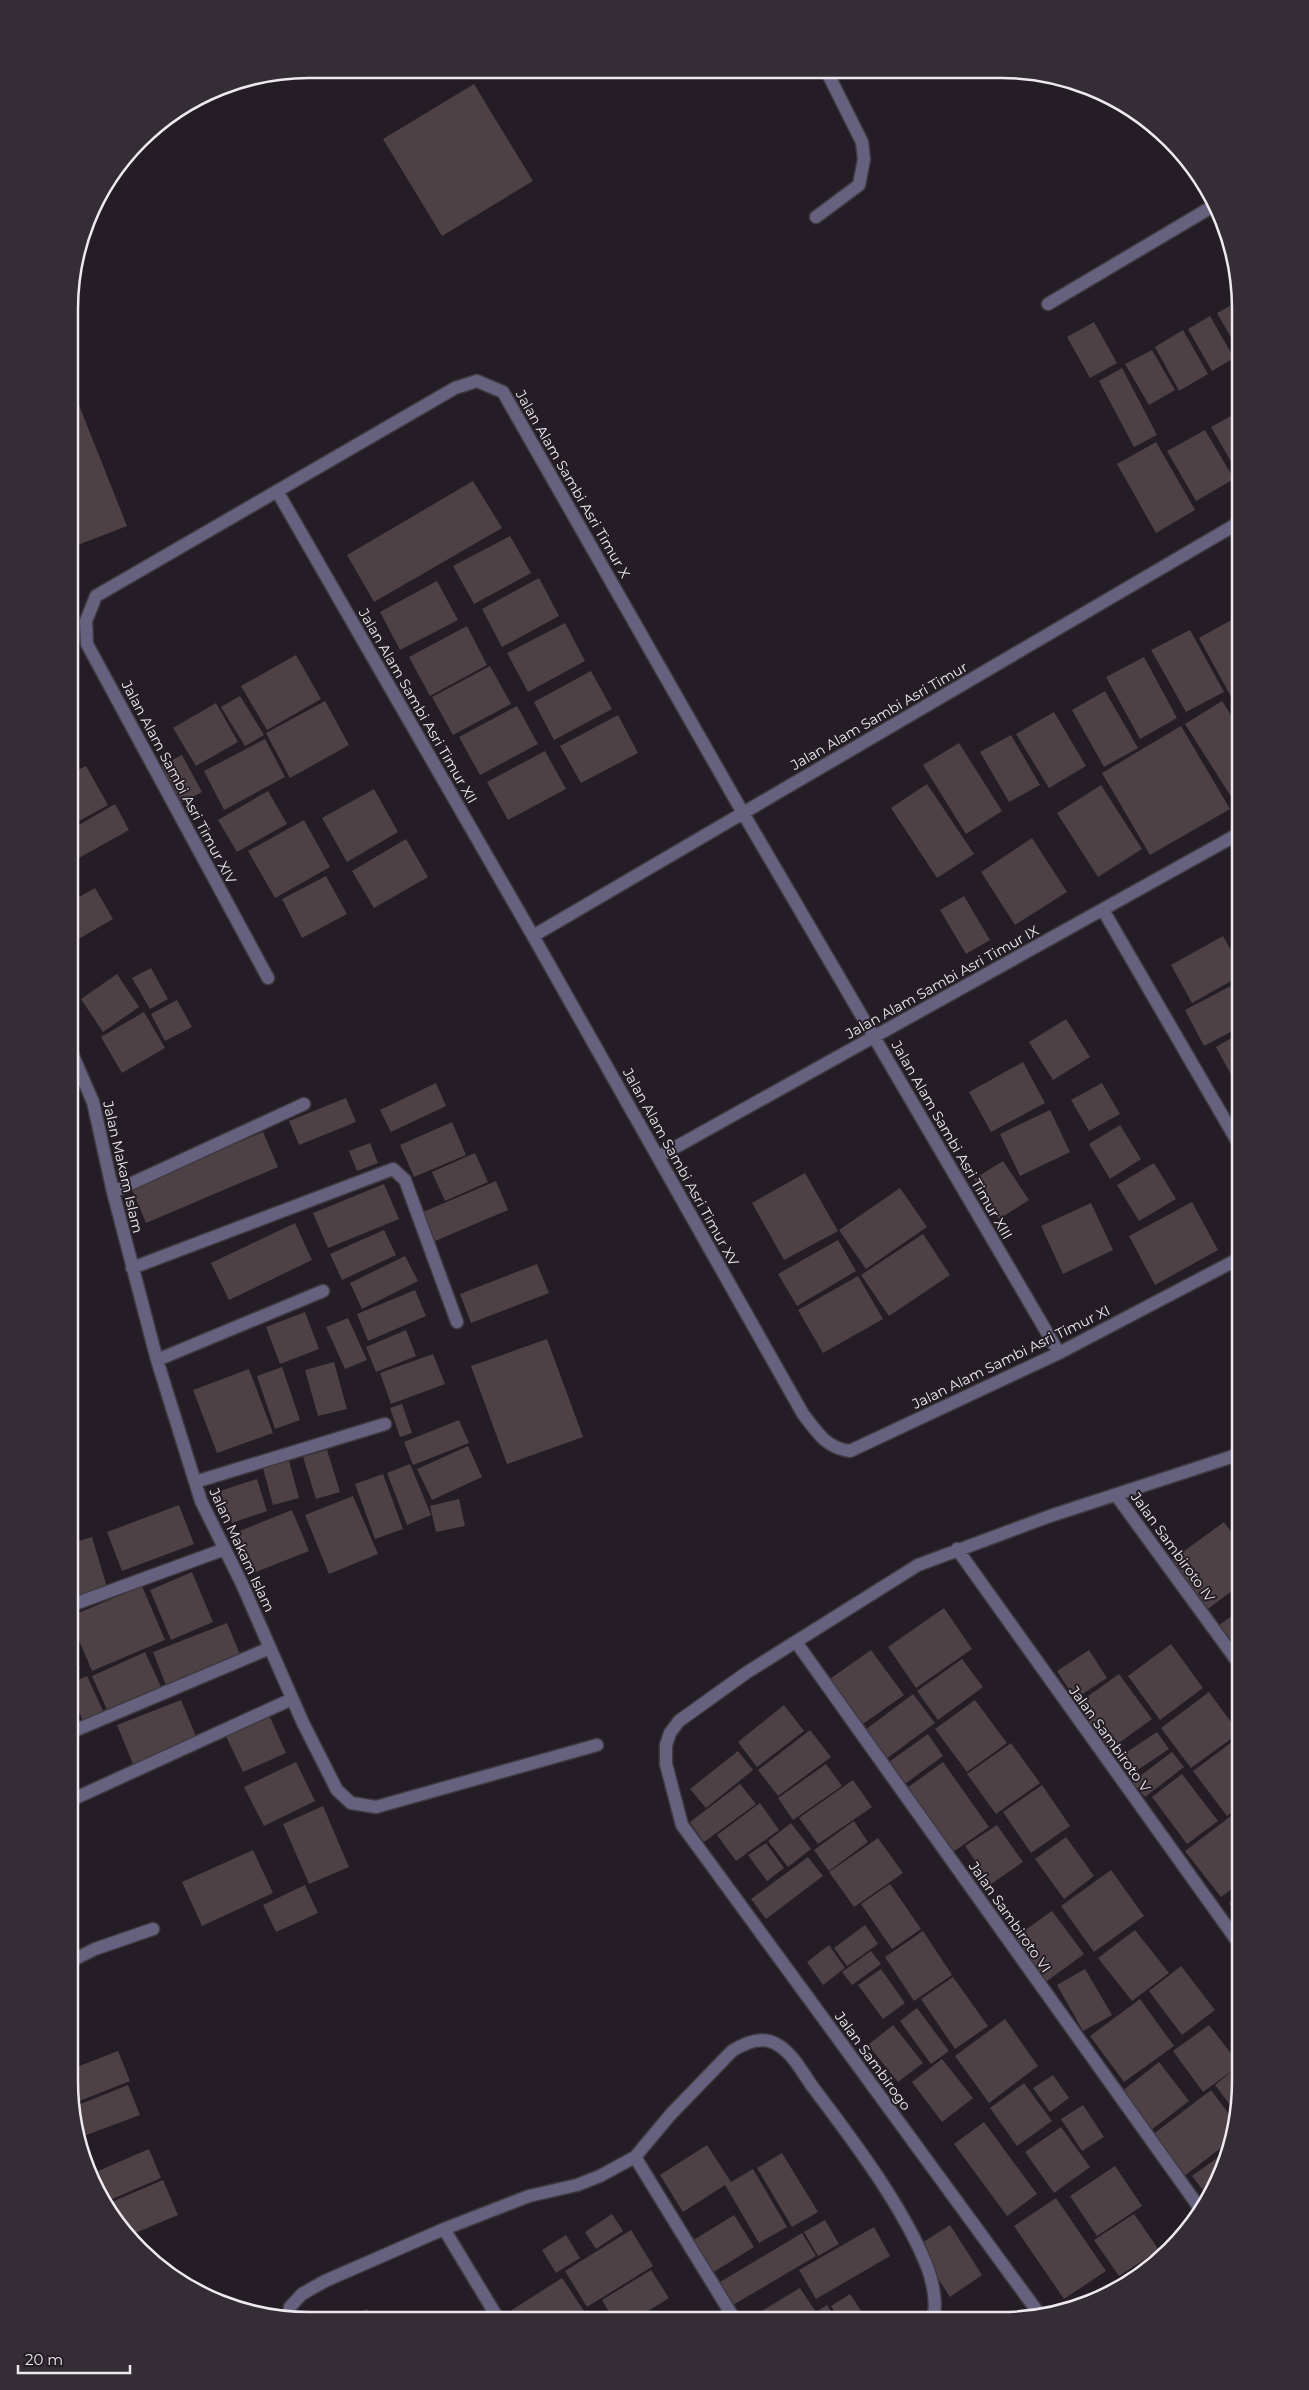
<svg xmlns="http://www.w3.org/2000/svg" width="1309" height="2390" viewBox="0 0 1309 2390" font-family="Montserrat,sans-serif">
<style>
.building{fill:#4d4146}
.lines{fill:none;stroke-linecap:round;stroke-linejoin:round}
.lane-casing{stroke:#403a41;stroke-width:15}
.street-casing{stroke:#403a41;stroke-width:15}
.lane{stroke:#65617f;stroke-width:12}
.street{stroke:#65617f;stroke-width:12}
.labels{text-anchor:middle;stroke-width:4;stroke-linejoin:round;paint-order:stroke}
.street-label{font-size:14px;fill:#eee9ef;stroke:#241d25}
.rim{fill:none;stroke:#eee9ef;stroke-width:2.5}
</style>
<rect width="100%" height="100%" fill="#241d25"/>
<path class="building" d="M474,84L533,181L442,236L383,139Z
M1239,301L1240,308V353L1217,313Z
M1210,316L1234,358L1212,371L1188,329Z
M1094,322L1117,363L1090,378L1067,337Z
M1183,330L1208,374L1179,391L1155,347Z
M1152,350L1175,390L1149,405L1125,364Z
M1122,368L1157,435L1134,447L1099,381Z
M71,385L127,526L70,548Z
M1240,411V477L1211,427Z
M1205,430L1234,479L1196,501L1167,451Z
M1156,442L1195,510L1156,533L1117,464Z
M473,481L502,528L374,602L347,555Z
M510,536L531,573L474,604L453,566Z
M539,578L559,616L502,647L482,609Z
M437,581L458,620L400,650L380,612Z
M1235,618L1240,627V699L1234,702L1199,638Z
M565,623L585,661L528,692L507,653Z
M467,626L487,665L430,696L409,657Z
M1190,630L1224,692L1186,712L1151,650Z
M296,655L321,699L267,730L241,686Z
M1144,657L1177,718L1140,739L1106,677Z
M490,666L511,704L453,735L432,697Z
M591,671L612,709L554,740L534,702Z
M1105,691L1138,748L1104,767L1072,710Z
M240,696L264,735L245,746L221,707Z
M325,701L349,745L290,778L266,733Z
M1222,701L1240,729V804L1237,806L1185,724Z
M216,703L238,742L196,766L173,728Z
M517,706L538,744L480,775L459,737Z
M1054,712L1086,766L1049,788L1016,734Z
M618,715L638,753L581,783L560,746Z
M1181,726L1230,809L1150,855L1102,773Z
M1011,735L1040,785L1009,802L980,752Z
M265,739L285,777L224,810L204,771Z
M959,743L1002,811L966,834L923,765Z
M545,751L566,789L508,820L487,782Z
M182,755L202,792L181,803L160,766Z
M86,766L108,805L70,826V774Z
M927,784L974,854L937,878L891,808Z
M1101,785L1142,849L1098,877L1057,813Z
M374,789L398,832L347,862L322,818Z
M268,791L287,824L237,852L218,820Z
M115,804L129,830L70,863V830Z
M304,820L330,867L275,898L248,851Z
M1032,838L1067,892L1015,925L981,872Z
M406,839L428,877L374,908L352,871Z
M326,876L347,914L302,938L282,899Z
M95,888L113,919L70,944V902Z
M964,896L990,940L966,954L940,910Z
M1223,936L1240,966V976L1192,1003L1171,965Z
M151,968L168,999L150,1009L132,978Z
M117,974L139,1007L103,1032L81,999Z
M1240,981V1027L1204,1046L1185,1010Z
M177,1000L192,1027L165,1041L151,1014Z
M144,1012L165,1048L122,1073L101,1037Z
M1066,1019L1090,1057L1053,1080L1029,1042Z
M1240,1033V1091L1216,1047Z
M1023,1062L1045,1103L991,1132L969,1092Z
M436,1083L446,1106L391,1132L380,1110Z
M1102,1083L1120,1114L1089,1131L1071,1100Z
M346,1098L356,1122L299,1145L289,1121Z
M1050,1110L1070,1152L1020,1176L1000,1134Z
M452,1122L466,1155L414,1177L400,1145Z
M1120,1125L1141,1159L1110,1179L1089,1144Z
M263,1132L278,1167L146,1223L131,1187Z
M370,1143L378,1163L357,1171L349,1151Z
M475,1153L488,1182L445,1201L432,1172Z
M1003,1161L1029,1200L999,1219L974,1179Z
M1154,1163L1176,1199L1139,1221L1117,1185Z
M805,1173L838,1231L784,1260L752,1203Z
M496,1181L508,1210L435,1241L423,1212Z
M384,1184L399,1219L328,1248L313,1213Z
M900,1188L927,1227L866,1269L839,1230Z
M1192,1202L1218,1250L1155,1285L1129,1236Z
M1091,1203L1113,1250L1063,1274L1041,1226Z
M295,1223L312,1260L229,1300L211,1263Z
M384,1230L396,1255L342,1280L330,1254Z
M923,1234L950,1275L889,1316L861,1275Z
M838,1240L856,1271L797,1306L778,1274Z
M405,1256L418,1281L362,1309L350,1283Z
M537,1264L549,1293L471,1323L460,1294Z
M858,1276L883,1319L823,1353L798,1310Z
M415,1290L426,1316L368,1341L357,1314Z
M305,1312L319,1349L280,1364L266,1327Z
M348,1318L367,1360L345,1369L326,1327Z
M406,1330L416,1356L376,1372L366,1347Z
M547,1339L583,1437L507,1464L471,1366Z
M433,1354L445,1384L391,1404L380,1373Z
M334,1362L347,1409L318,1416L305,1370Z
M282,1367L300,1420L275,1429L257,1376Z
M249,1369L273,1433L217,1453L193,1390Z
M402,1404L412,1433L400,1437L390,1408Z
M459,1420L469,1443L413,1465L404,1442Z
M468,1446L482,1477L432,1500L417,1469Z
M327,1450L340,1492L316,1499L303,1457Z
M289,1461L299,1498L273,1505L263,1468Z
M410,1464L431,1515L407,1525L387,1473Z
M383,1474L403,1529L375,1539L355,1484Z
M257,1479L267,1511L232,1523L220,1491Z
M353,1496L378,1554L329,1574L305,1515Z
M459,1499L465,1526L436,1532L430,1506Z
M179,1505L194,1544L122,1571L107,1532Z
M292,1510L309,1551L251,1574L235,1533Z
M1224,1522L1240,1544V1585L1205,1611L1169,1562Z
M92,1537L107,1587L69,1598V1544Z
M192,1572L213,1622L171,1640L150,1590Z
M142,1586L165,1640L92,1671L69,1617Z
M944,1608L972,1649L916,1688L888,1647Z
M1240,1610V1653L1219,1625Z
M227,1623L242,1659L167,1688L153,1652Z
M69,1641L80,1669L69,1673Z
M1171,1644L1203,1688L1160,1720L1128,1676Z
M871,1650L904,1695L860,1726L827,1681Z
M1089,1650L1107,1678L1075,1699L1057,1671Z
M145,1652L161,1687L108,1712L92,1676Z
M962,1659L983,1687L938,1720L917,1691Z
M1119,1674L1152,1719L1109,1750L1077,1704Z
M87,1676L104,1713L84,1723L69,1690V1684Z
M1209,1692L1239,1733L1191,1768L1161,1728Z
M913,1694L935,1723L886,1759L865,1730Z
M181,1700L197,1739L133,1764L117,1725Z
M975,1700L1007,1743L967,1772L935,1729Z
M784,1705L804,1731L757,1767L738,1742Z
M269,1715L286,1753L243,1772L225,1734Z
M810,1730L831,1757L778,1796L758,1770Z
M1157,1732L1169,1749L1136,1771L1124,1754Z
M928,1734L943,1756L902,1786L886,1764Z
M1236,1739L1240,1744V1806L1227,1816L1193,1771Z
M1011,1743L1040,1783L996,1814L967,1774Z
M738,1751L753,1770L706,1808L690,1789Z
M1172,1752L1184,1767L1145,1797L1132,1782Z
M296,1762L315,1801L264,1826L244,1787Z
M943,1762L989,1827L953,1852L907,1788Z
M826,1764L842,1786L793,1820L778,1798Z
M1182,1774L1218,1821L1187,1844L1152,1797Z
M853,1780L872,1807L818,1844L799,1818Z
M740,1784L756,1804L704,1842L690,1822Z
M1042,1785L1070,1826L1031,1853L1003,1812Z
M760,1803L779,1830L736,1861L717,1835Z
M323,1806L349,1867L309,1884L283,1824Z
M1231,1816L1240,1828V1883L1221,1897L1185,1851Z
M854,1821L868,1842L829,1871L814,1850Z
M791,1823L811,1849L788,1867L768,1841Z
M997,1825L1023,1862L991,1884L965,1846Z
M1066,1837L1094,1876L1064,1899L1035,1859Z
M878,1838L903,1873L854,1907L829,1872Z
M766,1843L784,1868L767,1881L748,1855Z
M253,1850L273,1893L202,1926L182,1882Z
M808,1857L823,1876L766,1919L751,1899Z
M1111,1870L1144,1916L1094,1952L1061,1906Z
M890,1884L921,1929L892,1949L861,1904Z
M305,1885L318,1913L276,1932L263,1905Z
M1240,1895V1918L1229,1903Z
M1052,1911L1084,1954L1043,1984L1011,1940Z
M865,1925L878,1944L847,1966L834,1948Z
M1135,1930L1169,1973L1132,2001L1098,1958Z
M923,1931L952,1975L914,2001L885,1957Z
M829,1945L845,1968L823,1985L807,1962Z
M871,1951L881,1964L852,1985L842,1972Z
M1181,1966L1215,2010L1182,2035L1149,1991Z
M881,1969L905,2003L883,2019L858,1985Z
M1085,1969L1112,2015L1083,2031L1057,1985Z
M953,1977L988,2026L955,2049L921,1999Z
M1140,1999L1174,2046L1124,2082L1090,2036Z
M917,2008L949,2051L931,2064L900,2021Z
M1005,2019L1038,2066L989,2103L955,2056Z
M893,2025L923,2063L898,2082L868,2045Z
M1209,2025L1240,2065V2098L1236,2113L1215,2085L1237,2067L1203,2092L1173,2051Z
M118,2051L130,2081L72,2104L69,2070Z
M942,2059L973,2098L942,2122L912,2082Z
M1159,2062L1189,2101L1151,2130L1121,2092Z
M1053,2075L1069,2098L1050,2112L1033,2088Z
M1024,2083L1052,2121L1017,2146L990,2108Z
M128,2085L140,2115L81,2137L73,2107Z
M1211,2090L1234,2121L1230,2141L1183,2177L1152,2135Z
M1083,2105L1104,2137L1082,2151L1061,2119Z
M984,2122L1037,2194L1007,2216L954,2144Z
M1061,2127L1090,2167L1054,2193L1025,2152Z
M707,2145L731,2182L753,2169L787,2227L759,2243L725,2185L683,2212L660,2175Z
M149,2149L161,2178L110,2200L98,2171Z
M1228,2150L1222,2173L1208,2197L1192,2176Z
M782,2153L818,2212L792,2227L757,2168Z
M1115,2166L1142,2206L1097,2236L1070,2196Z
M163,2180L178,2215L128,2236L113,2219L107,2204Z
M1056,2198L1106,2271L1064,2299L1014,2226Z
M612,2214L623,2231L596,2249L585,2232Z
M1134,2214L1159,2250L1119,2276L1094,2240Z
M734,2215L754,2247L712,2273L692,2241Z
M825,2220L839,2244L818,2256L804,2232Z
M950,2225L982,2275L950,2297L917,2246Z
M874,2227L890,2256L816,2299L799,2270Z
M631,2230L653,2266L587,2307L565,2271Z
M802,2233L816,2256L733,2305L720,2282Z
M566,2235L580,2258L556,2273L542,2250Z
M1172,2244L1134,2281L1127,2284L1122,2277Z
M651,2270L669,2298L633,2320H614L602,2300Z
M562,2278L590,2320H503L501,2317Z
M800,2288L816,2312L827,2305L837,2321L748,2319Z
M850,2294L865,2317L859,2321H840L831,2306Z
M367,2309L372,2319H349Z
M692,2315L695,2320H684Z"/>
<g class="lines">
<defs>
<path id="lane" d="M816,217L859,185L864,159L862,142L827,72"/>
<path id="street" d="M1048,304L1215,205
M277,491L533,936L803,1414C817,1432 826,1448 850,1451L1059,1353L1240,1258
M1103,910L1240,1146
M533,936L1240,522
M268,978L87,644L86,621L96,596L455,388L477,381L503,392L743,813L1059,1353
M70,1049L93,1102L113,1192L157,1360L201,1501L242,1584L303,1723L337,1790L351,1803L376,1807L597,1745
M658,1157L1240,833
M113,1192L304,1104
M132,1268L393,1169L405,1180L457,1322
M157,1360L323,1291
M195,1482L385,1424
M1116,1495L1240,1665
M957,1549L1240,1945
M69,1606L225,1549
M796,1642L1201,2210
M69,1733L270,1648
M69,1801L292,1699
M69,1962L95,1949L153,1929
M635,2157L671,2114L732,2051C746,2042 763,2035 778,2045C792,2053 803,2073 812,2086C852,2139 904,2207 928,2269C933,2283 938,2308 932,2321
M444,2229L529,2196L577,2185L600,2176L635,2157L735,2320
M1040,2315L682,1825L666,1764V1745L670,1733L679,1721L746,1673L918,1565L1050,1516L1240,1454
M288,2319L290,2307L302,2294L325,2281L444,2229L499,2320"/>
</defs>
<use href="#lane" class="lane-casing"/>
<use href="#street" class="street-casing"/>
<use href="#lane" class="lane"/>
<use href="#street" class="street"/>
</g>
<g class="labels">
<g class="street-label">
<text transform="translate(573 484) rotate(60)" y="5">Jalan Alam Sambi Asri Timur X</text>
<text transform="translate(418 706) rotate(60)" y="5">Jalan Alam Sambi Asri Timur XII</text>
<text transform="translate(879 716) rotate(-30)" y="5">Jalan Alam Sambi Asri Timur</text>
<text transform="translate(179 782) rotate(62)" y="5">Jalan Alam Sambi Asri Timur XIV</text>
<text transform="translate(942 982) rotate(-29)" y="5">Jalan Alam Sambi Asri Timur IX</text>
<text transform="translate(952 1140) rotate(60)" y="5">Jalan Alam Sambi Asri Timur XIII</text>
<text transform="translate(123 1167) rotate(77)" y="5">Jalan Makam Islam</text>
<text transform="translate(681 1167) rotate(61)" y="5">Jalan Alam Sambi Asri Timur XV</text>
<text transform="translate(1011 1357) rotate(-26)" y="5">Jalan Alam Sambi Asri Timur XI</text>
<text transform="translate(1173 1547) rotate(54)" y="5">Jalan Sambiroto IV</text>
<text transform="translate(242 1550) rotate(65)" y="5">Jalan Makam Islam</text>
<text transform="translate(1110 1739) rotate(54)" y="5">Jalan Sambiroto V</text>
<text transform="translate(1010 1917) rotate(55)" y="5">Jalan Sambiroto VI</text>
<text transform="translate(873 2061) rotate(54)" y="5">Jalan Sambirogo</text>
</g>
</g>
<path d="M0 0H1309V2390H0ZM309 78H1001A231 231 0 0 1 1232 309V2081A231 231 0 0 1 1001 2312H309A231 231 0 0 1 78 2081V309A231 231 0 0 1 309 78Z" fill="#342d35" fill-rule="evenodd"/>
<path class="rim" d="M309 78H1001A231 231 0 0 1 1232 309V2081A231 231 0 0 1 1001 2312H309A231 231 0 0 1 78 2081V309A231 231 0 0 1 309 78Z"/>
<path d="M18 2365v8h112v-8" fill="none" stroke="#eee9ef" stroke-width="2.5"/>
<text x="25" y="2365" font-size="15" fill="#eee9ef" stroke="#241d25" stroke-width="4" paint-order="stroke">20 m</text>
</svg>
